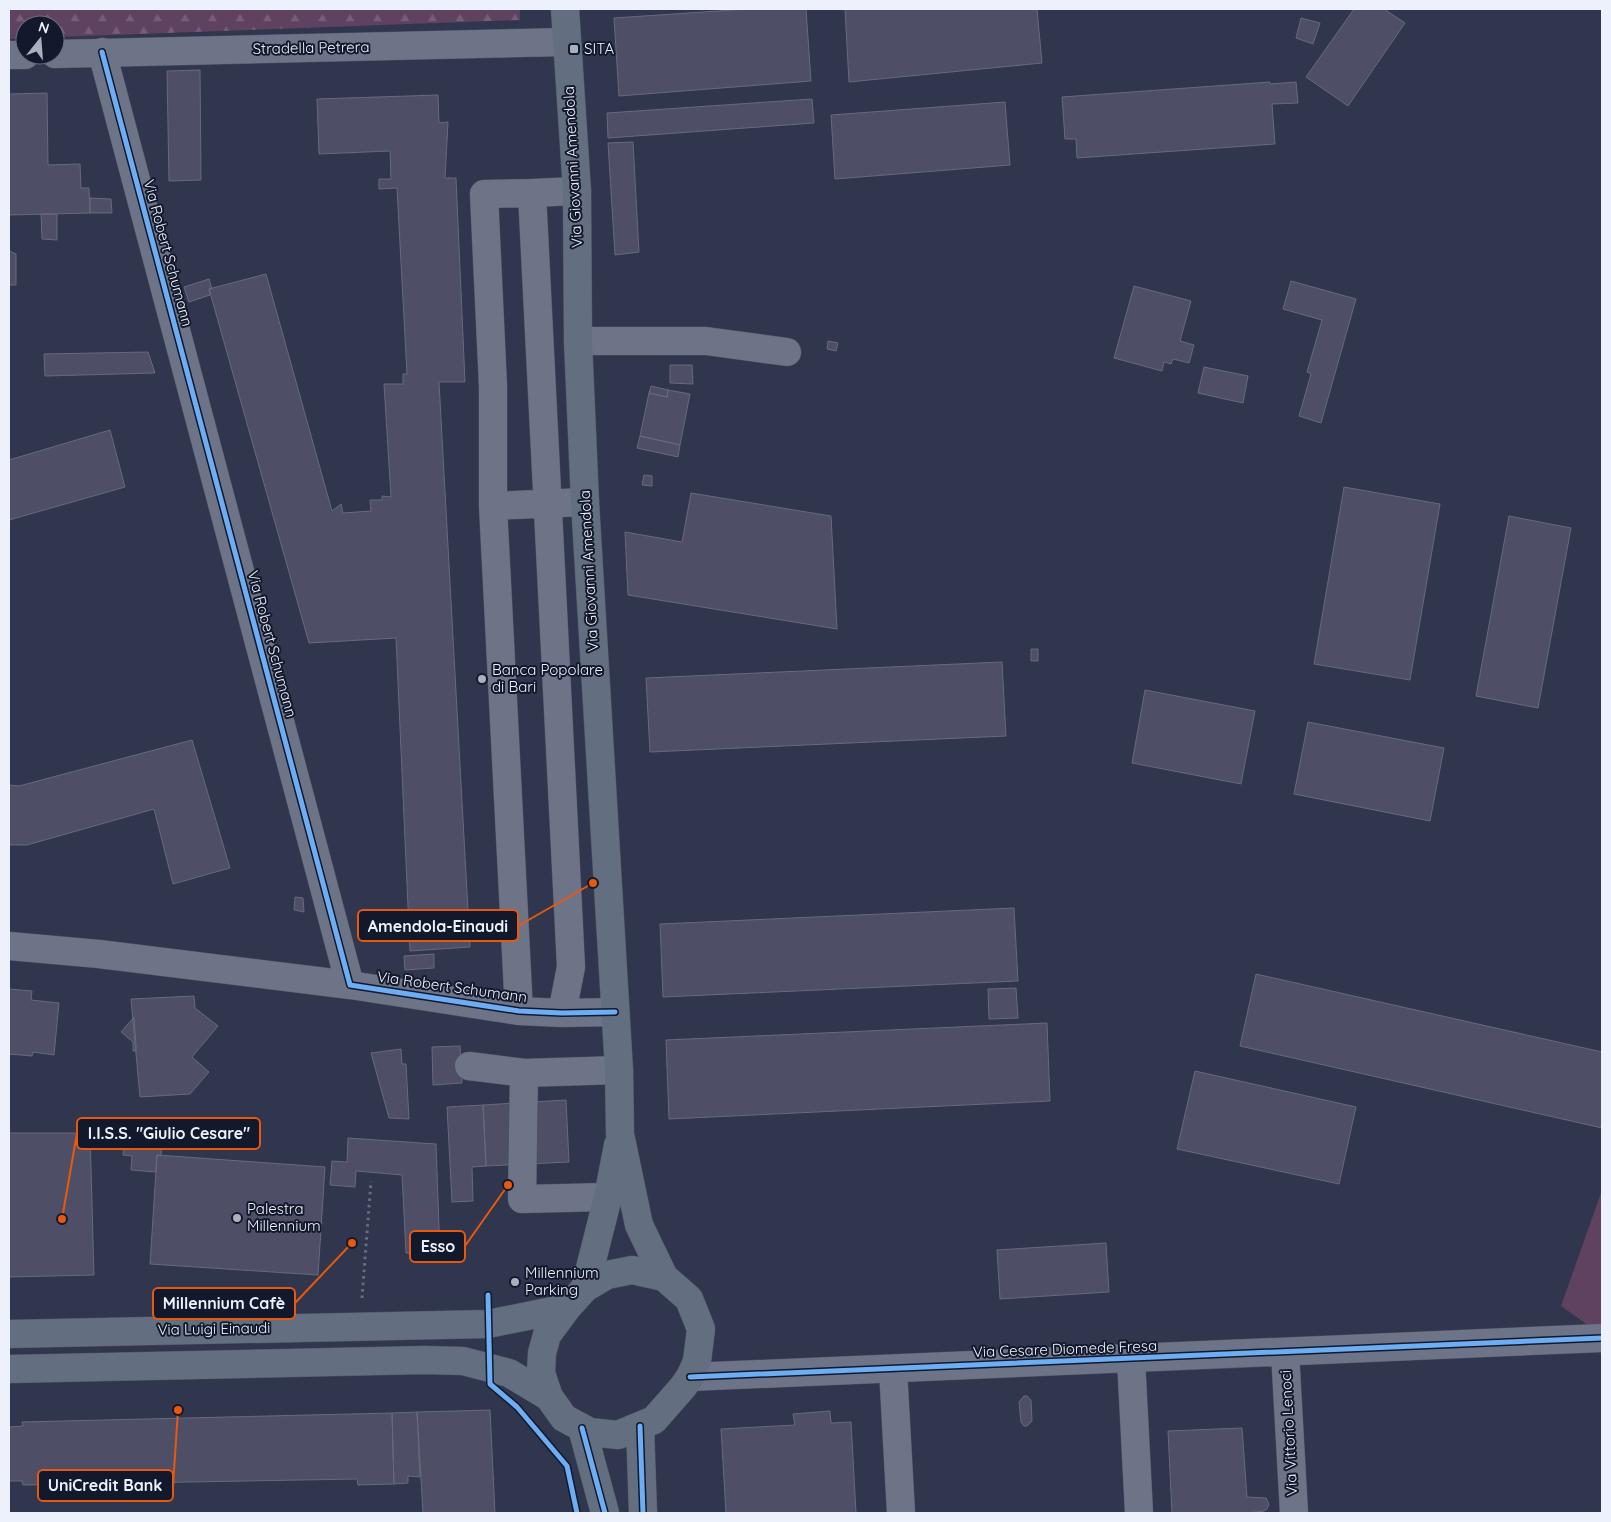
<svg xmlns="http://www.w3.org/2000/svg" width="1611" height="1522" viewBox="0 0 1611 1522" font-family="Quicksand,sans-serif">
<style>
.grass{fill:#5f4260}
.forest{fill:url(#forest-firs)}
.building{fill:#4e4f66;stroke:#68697d}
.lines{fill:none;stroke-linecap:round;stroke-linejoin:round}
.minor-casing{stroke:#4e5162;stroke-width:29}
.major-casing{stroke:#4e5162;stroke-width:29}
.path{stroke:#696e7f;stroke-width:3;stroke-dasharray:2.5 4;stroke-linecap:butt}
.minor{stroke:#6e7488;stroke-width:28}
.major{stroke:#636e80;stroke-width:28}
.cycleway-casing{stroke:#13192c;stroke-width:8}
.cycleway{stroke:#6dadf4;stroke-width:5}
.poi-dot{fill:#abb0bf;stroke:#13192c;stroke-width:2}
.labels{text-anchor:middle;stroke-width:4;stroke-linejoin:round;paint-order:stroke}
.street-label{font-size:15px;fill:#edf1fc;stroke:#13192c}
.poi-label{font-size:15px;fill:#edf1fc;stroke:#13192c;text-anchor:start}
.leader{fill:none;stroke:#e8590c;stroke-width:2}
.callout-dot{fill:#e8590c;stroke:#13192c;stroke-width:2}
.callout{fill:#13192c;stroke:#e8590c;stroke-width:2}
.callout-label{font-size:16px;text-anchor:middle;font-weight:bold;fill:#edf1fc}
</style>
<defs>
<pattern id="forest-firs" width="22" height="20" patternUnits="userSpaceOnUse" patternTransform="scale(1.25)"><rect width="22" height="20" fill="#5f4260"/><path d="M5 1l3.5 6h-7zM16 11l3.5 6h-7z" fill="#765e78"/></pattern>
</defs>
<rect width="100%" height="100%" fill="#30364d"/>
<path class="grass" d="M1602,1190V1335L1561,1306Z"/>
<path class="forest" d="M9,9H520V20L55,37V25H25V38L9,39Z"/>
<path class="building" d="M748,9H806L811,81L619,96L614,18Z
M845,9H1037L1042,63L849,82Z
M1354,9H1384L1405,23L1348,106L1306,77Z
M1301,18L1320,23L1313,44L1296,38Z
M200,70L201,180L169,181L167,71Z
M1270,82V84L1296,82L1298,103L1272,104L1275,144L1077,158L1076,139H1065L1062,97Z
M47,93L48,165L80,164L81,188H89L90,213L9,215V94Z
M438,95L439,123L448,122L445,178H456L465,382H439L470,947L410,951L396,638L309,643L209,289L266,274L332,511L341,504L343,513L371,511L370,500H382V496L391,497L384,384H403V374H407L397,188L379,189V179H391L390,151L319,154L317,99Z
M812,99L814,123L608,138L607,113Z
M1005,102L1010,165L835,179L831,115Z
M633,142L639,252L615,255L608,143Z
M90,198L111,199L112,213H90Z
M41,214H57V240L42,239Z
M9,251L16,254V285H9Z
M209,279L212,289H209L210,295L189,302L184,287Z
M1291,281L1356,299L1321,423L1299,416L1311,374L1307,372L1322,320L1283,309Z
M1134,286L1191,301L1180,341L1194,345L1189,363L1173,359L1171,364L1164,362L1162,371L1114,358Z
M828,341L838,343L836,351L827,349Z
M148,352L155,373L45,376L44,354Z
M670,365H692L693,384L670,383Z
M1204,367L1248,376L1243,403L1198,393Z
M651,386L668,390L667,397L649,393Z
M668,390L690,394L680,445L640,436L649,393L667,397Z
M110,430L125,487L9,520V460Z
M640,436L680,445L678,457L637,448Z
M644,475L652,476V486L642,485Z
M1344,487L1440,504L1410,680L1314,664Z
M691,493L831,516L837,629L628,595L625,532L682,542Z
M1509,516L1571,528L1538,708L1476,696Z
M1031,649H1038V661H1031Z
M1002,662L1006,736L650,752L646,678Z
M1145,690L1255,711L1241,784L1132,763Z
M1308,722L1444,748L1430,821L1294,794Z
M192,740L230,868L173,884L154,809L27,845H9V785L19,786Z
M295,897L303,898L304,912L294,910Z
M1014,908L1018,981L663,997L660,924Z
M434,954V968L405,970L404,956Z
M1256,974L1602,1052V1128L1240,1046Z
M1016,988L1018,1018L989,1019L988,989Z
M9,989L32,991L31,1000L59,1003L54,1055L33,1052L32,1056L9,1054Z
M194,996L195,1008L218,1026L192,1057L209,1072L190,1094L140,1097L131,999Z
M134,1017L136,1045V1051H133V1042L121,1032Z
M1047,1023L1050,1101L669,1119L666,1040Z
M460,1046L462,1083L433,1085L432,1047Z
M401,1049L402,1064H406L409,1119L389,1118L371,1053Z
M1195,1071L1356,1107L1339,1184L1177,1149Z
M566,1100L569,1162L486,1166L483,1105Z
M483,1105L486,1166L472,1167L473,1201L452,1202L447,1107Z
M107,1120L163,1124L161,1156L157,1155L156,1172L131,1170L132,1156L123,1155L124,1144L109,1143Z
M9,1133H90L94,1275L9,1277Z
M348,1138L436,1144L440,1255L406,1253L402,1175L356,1171L355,1187L330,1185L332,1161L347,1162Z
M157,1155L325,1167L318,1275L150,1264Z
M1106,1243L1109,1292L1000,1299L997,1250Z
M1024,1396H1027L1031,1400L1032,1421L1027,1426H1024L1021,1422L1019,1402Z
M490,1410L495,1513H423L417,1412Z
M830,1411L831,1423L851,1422L856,1513H726L721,1429L795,1425L793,1414Z
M417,1412L420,1477L408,1476V1483L394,1484L392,1413Z
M392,1413L394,1484L358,1485L357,1479L23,1485L22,1481H9V1427L23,1426L22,1422Z
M1242,1428L1247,1497L1266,1498L1269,1504L1267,1509L1264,1511L1248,1513H1172L1168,1431Z"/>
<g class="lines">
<defs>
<path id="minor" d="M102,52L350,985L519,1011L562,1013L615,1012
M55,54L566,42
M9,55H25
M578,341H706L787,352
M493,506L585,502
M9,946L99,954L350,985
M519,1011L493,506V386L484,194L532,193
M562,1013L571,967L532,193L577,191
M469,1066L524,1073
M608,1197L522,1199L524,1073L619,1070
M1285,1352L1294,1513
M1131,1359L1139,1513
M893,1369L901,1513
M690,1377L1602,1338"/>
<path id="major" d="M565,9L577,191L578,341L585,502L619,1070L620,1134L639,1225L664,1277L689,1299L701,1329L697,1361L690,1377L683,1387L654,1420L618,1435L590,1432L564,1418L549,1397L541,1373L542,1353L547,1335L567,1308L585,1288L607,1275L632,1270L664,1277
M585,1288L608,1197L618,1145
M9,1334L488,1324L567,1308
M9,1369L424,1360L463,1361L509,1373L549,1397
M640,1426L643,1513
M582,1428L605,1513"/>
</defs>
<use href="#minor" class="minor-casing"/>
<use href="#major" class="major-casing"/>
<path class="path" d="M362,1298L371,1181"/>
<use href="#minor" class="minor"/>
<use href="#major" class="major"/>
<defs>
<path id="cycleway" d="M102,52L350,985L519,1011L562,1013L615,1012
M488,1295L490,1384L517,1407L567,1466L577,1513
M690,1377L1602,1338
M640,1426L643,1513
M582,1428L605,1513"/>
</defs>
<use href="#cycleway" class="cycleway-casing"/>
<use href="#cycleway" class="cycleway"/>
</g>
<g class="poi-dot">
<rect x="569" y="44" width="10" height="10" rx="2.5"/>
<circle cx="482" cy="679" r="5"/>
<circle cx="237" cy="1218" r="5"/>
<circle cx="515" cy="1282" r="5"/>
</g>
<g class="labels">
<g class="street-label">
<text transform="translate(311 48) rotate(-1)" y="5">Stradella Petrera</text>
<text transform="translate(573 167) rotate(-93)" y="5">Via Giovanni Amendola</text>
<text transform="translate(168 253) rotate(75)" y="5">Via Robert Schumann</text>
<text transform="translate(589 571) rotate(-93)" y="5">Via Giovanni Amendola</text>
<text transform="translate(272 644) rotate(75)" y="5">Via Robert Schumann</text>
<text transform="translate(452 987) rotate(8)" y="5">Via Robert Schumann</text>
<text transform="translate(214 1329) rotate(-1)" y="5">Via Luigi Einaudi</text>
<text transform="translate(1065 1349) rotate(-2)" y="5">Via Cesare Diomede Fresa</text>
<text transform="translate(1289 1433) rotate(-93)" y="5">Via Vittorio Lenoci</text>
</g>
<g class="poi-label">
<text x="584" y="54">SITA</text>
<text x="492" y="675">Banca Popolare<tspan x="492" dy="17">di Bari</tspan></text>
<text x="247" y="1214">Palestra<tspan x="247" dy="17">Millennium</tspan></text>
<text x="525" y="1278">Millennium<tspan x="525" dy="17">Parking</tspan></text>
</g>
</g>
<path class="leader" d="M593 883L518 926M62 1219L77 1133M508 1185L465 1246M352 1243L295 1303M178 1410L173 1486"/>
<g class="callout-dot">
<circle cx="593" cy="883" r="5"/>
<circle cx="62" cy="1219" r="5"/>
<circle cx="508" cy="1185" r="5"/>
<circle cx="352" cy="1243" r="5"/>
<circle cx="178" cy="1410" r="5"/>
</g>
<g class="callout">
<rect x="358" y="910" width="160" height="31" rx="5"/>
<rect x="77" y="1118" width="183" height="31" rx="5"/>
<rect x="410" y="1231" width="55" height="31" rx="5"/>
<rect x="153" y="1288" width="142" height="31" rx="5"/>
<rect x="38" y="1470" width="135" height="31" rx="5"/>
</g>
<g class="callout-label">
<text x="438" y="932">Amendola-Einaudi</text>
<text x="169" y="1139">I.I.S.S. "Giulio Cesare"</text>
<text x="438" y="1252">Esso</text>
<text x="224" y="1309">Millennium Cafè</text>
<text x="105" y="1491">UniCredit Bank</text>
</g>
<rect width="1611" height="1522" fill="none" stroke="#edf1fc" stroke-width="20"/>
<g transform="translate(40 40) rotate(17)"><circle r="24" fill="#13192c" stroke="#6a6f7f"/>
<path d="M0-4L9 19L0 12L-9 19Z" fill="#abb0bf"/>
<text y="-8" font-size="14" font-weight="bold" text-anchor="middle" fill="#edf1fc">N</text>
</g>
</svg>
